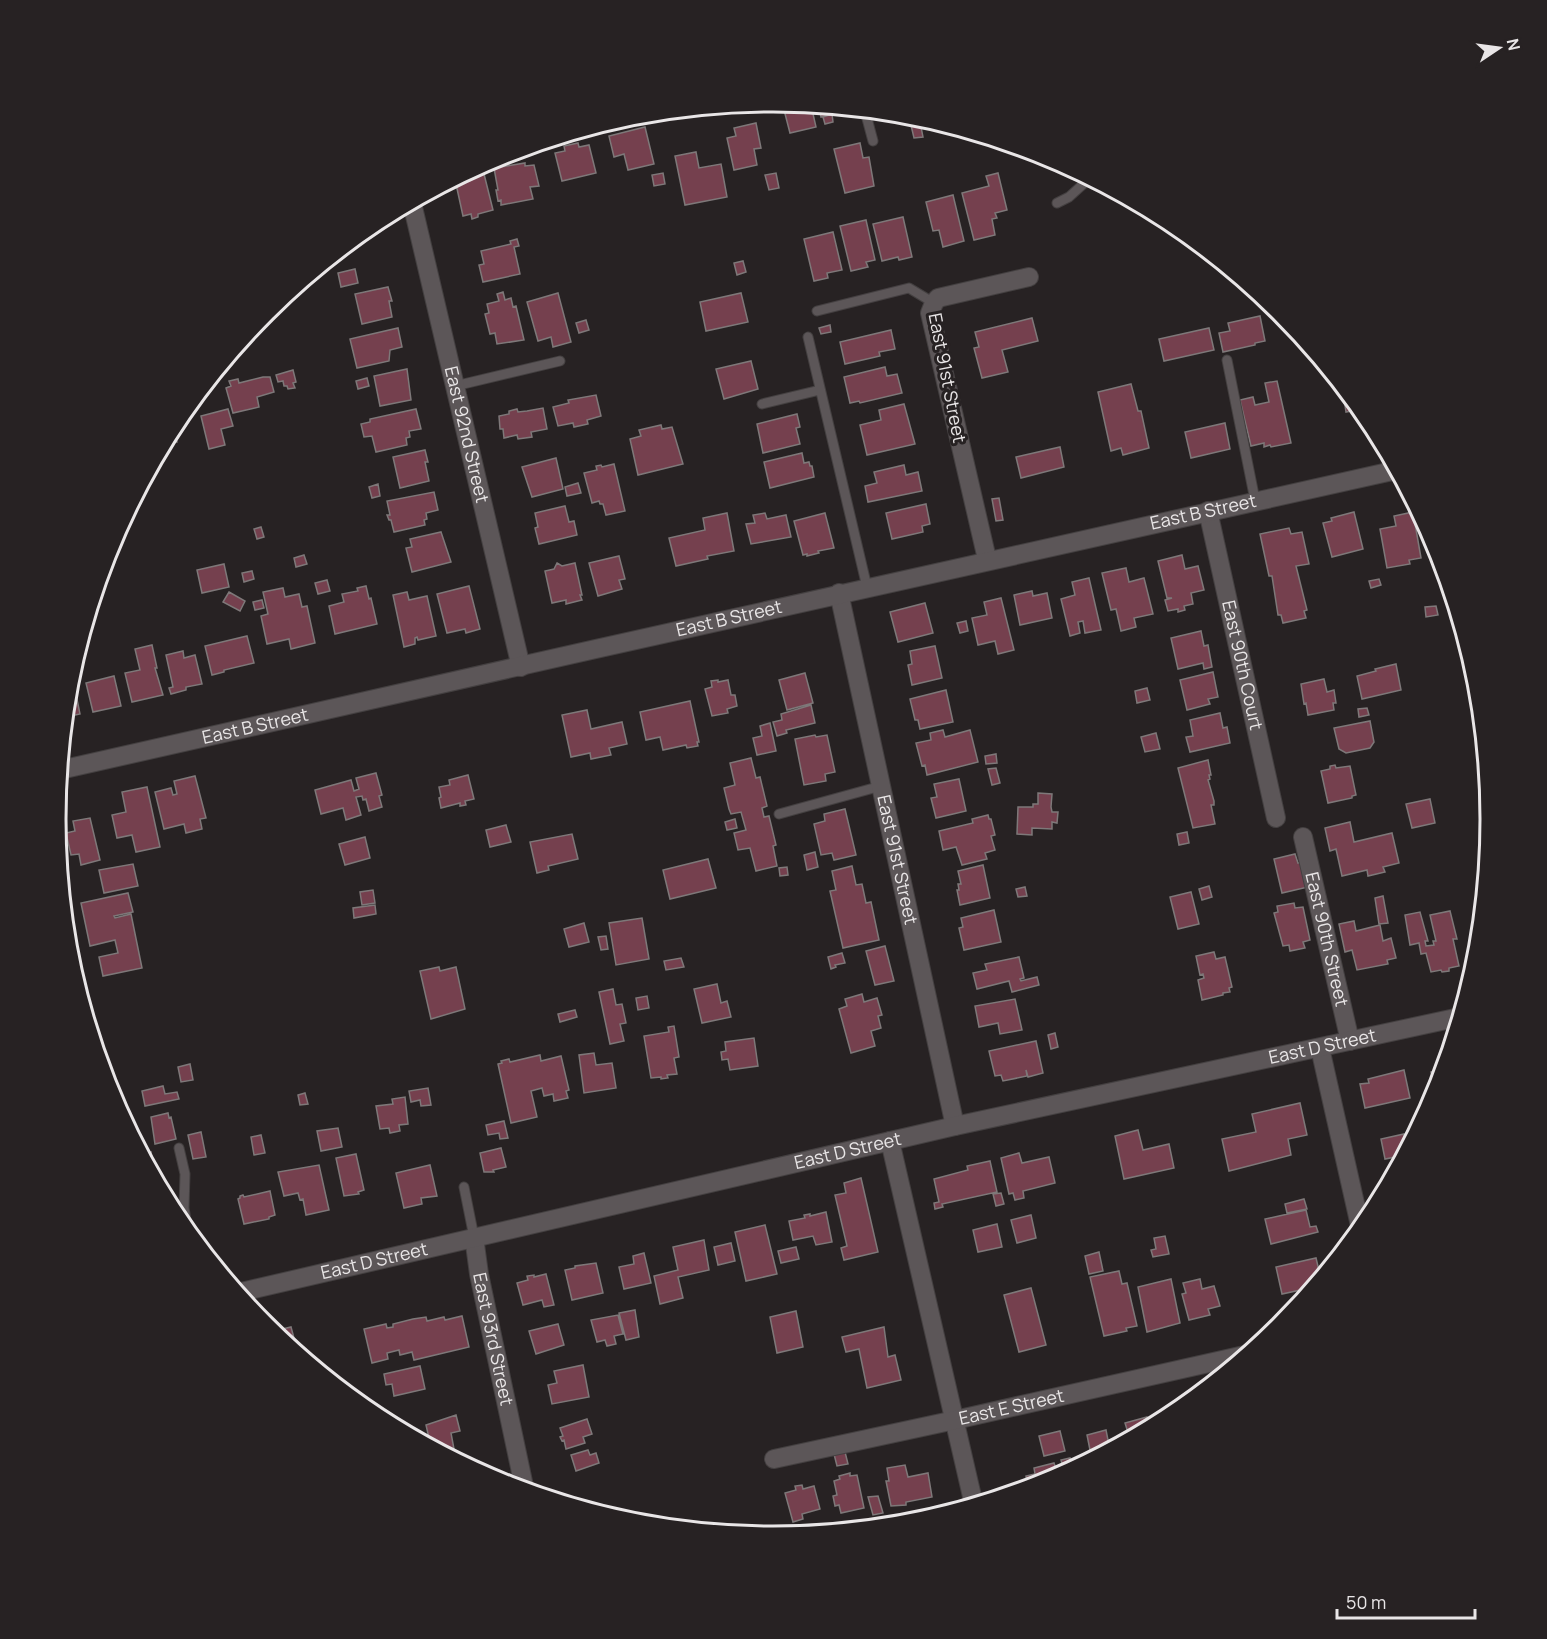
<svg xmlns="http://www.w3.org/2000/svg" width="1547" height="1639" viewBox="0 0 1547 1639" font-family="Manrope,sans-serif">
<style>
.building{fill:#75404e;stroke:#7e7879;stroke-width:1.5}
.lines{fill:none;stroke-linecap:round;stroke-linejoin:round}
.lane-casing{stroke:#444041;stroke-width:11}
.street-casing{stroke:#444041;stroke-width:20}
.lane{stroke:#5c5658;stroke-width:9}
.street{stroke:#5c5658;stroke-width:18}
.labels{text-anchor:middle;stroke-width:6;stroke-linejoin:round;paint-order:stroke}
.street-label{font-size:18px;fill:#e9e6e7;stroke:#272223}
.rim{fill:none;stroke:#e9e6e7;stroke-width:3}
</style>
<rect width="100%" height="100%" fill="#272223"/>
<path class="building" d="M782,102L811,105L816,127L790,133Z
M819,106L853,109L821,117Z
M832,114L833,122L825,124L823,117Z
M912,115H914L939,123L921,127L923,137L914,138L910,121L913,120Z
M756,123L761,148L754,149L757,165L734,170L727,138L736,136L734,128Z
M645,127L654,164L628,170L624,154L614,157L609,136Z
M578,143L579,147L589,145L596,173L562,181L555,153L565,151L564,146Z
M860,143L863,158L869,157L874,186L845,193L834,149Z
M696,152L699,168L721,164L727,197L685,205L675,156Z
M525,163V166L534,165L539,186L530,187L533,199L501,205V200L498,201L496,190H498L494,168Z
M663,173L665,184L654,186L652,175Z
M776,173L779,188L769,190L765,175Z
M998,173L1007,210L995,213L997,218L992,219L995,235L974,240L962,193L989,186L986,176Z
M484,174L493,210L478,214V217L472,219L471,214L463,216L456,184L468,181V178Z
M953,195L964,241L943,247L939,230L933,231L926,202Z
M903,217L912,257L899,260L898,257L882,261L873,224Z
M866,220L875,260L866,262L868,267L851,271L840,226Z
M833,232L842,270L827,273L828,278L814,281L804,239Z
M517,239L519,246L514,247L520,274L483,282L479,265L484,264L481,251L511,244L510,241Z
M743,261L746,272L737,275L734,263Z
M355,269L358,283L341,287L338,273Z
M388,287L392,301H389L392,317L362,324L355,294Z
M503,292L505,300L511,298L513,307L516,306L524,340L497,344L495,333L490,334L485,314L489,313L487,304L499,301L497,294Z
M558,293L571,342L553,347L551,337L538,341L527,302Z
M741,293L748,322L706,331L700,302Z
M1260,316L1265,341L1255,343V345L1223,352L1219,333L1230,331L1228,323Z
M1032,318L1038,341L1002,350L1008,372L982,378L974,348L979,347L975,332Z
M586,320L589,330L579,333L576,323Z
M830,325L831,332L821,334L819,328Z
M398,328L402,347L390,350L389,361L357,368L350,339Z
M1209,328L1214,350L1164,361L1159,339Z
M891,330L895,349L879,352L880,356L845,364L840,342Z
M751,361L758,389L724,399L716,369Z
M885,367L887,376L897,374L902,393L860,403L859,401L850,403L844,377Z
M407,369L411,400L380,406L374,376Z
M293,370L296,382L293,383L295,388L288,389L287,386H284L283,381L278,382L276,375Z
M263,377H270L274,392L257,397L259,407L233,413L226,388L231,386L229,381L238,379L239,383Z
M367,378L369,386L358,389L356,381Z
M1277,381L1291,443L1271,447L1270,445L1264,447V443L1251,446L1240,400L1253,397L1255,405L1269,402L1265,383Z
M1131,384L1138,411H1141L1149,448L1123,455L1121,448L1111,451L1098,392Z
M1342,385L1361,409L1346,412Z
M596,395L601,416L587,420L588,424L574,427L573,423L558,426L553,407L569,403L568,400Z
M904,404L915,444L867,455L860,425L881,420L879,410Z
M543,408L547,429L531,432L532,437L518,439L517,435L504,438L503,429H500L499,416L509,414V411L517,409L518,412L527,411Z
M228,409L233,426L221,429L225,445L209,449L201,416Z
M416,409L421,429L409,431L410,437L406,438L407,445L376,452L372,436L364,437L361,424L370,422V419Z
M797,414L800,427L796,428L800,444L763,453L757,424Z
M1225,423L1230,449L1191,458L1185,432Z
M661,425L662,429L672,427L683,464L638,475L630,439L641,436L639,430Z
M173,426L177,442L163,445Z
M1060,447L1064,467L1021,478L1016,457Z
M425,450L428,462H425L429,481L400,488L393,457Z
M802,453L804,463L809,462L810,466H812L814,477L770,488L764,462Z
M556,458L563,489L532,497L522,467Z
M614,464L625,511L606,515L603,504H600L599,501L592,503L584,473L597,470L596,466L601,465L602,467Z
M904,465L906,475L918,472L922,491L868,502L865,486L877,483L874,472Z
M578,483L581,493L567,496L565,487Z
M378,484L380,496L372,498L369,487Z
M434,492L438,510L426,513L427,519L424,520L425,525L394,532L391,520H389L387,515H390L387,501Z
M999,498L1003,520L996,521L992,499Z
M926,504L930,524L922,526L923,532L892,539L886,513Z
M565,506L569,522L574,521L577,535L539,544L535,528L538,527L535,513Z
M1354,512L1363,549L1332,557L1323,523L1332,521L1331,518Z
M1413,512L1421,558L1409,560L1410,564L1387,568L1380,529L1396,526L1394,516Z
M727,513L734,551L707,556L708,559L676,566L669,538L705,530L703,518Z
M765,513L767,519L786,515L791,537L751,544L746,524L755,523L753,515Z
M825,513L834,548L818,551L819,553L807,556V554L803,555L794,521Z
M261,527L264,537L257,539L254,529Z
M1289,528L1291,534L1302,532L1309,564L1296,566L1307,610L1304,611L1306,618L1283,623L1281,615H1278L1272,576H1269L1260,534Z
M441,532L451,562L412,572L406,548L412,547L410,539Z
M304,555L307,564L296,567L294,558Z
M1182,555L1185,569L1198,566L1204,590L1191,593L1193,604L1184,606L1185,610L1178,612V609L1168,611L1165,600L1172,598H1167L1158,561Z
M619,556L625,579L619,580L622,589L598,596L589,563Z
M557,563L562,566L575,563L582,595H580L582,600L566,604V600L552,603L545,571L554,569Z
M224,564L229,587L202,593L197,570Z
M1126,568L1129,582L1144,578L1153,614L1134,618L1136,627L1121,631L1116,609L1111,610L1102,573Z
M252,571L254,579L244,582L242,573Z
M1089,578L1101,630L1085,633L1083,621L1078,622L1080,633L1070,636L1061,599L1075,595L1072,582Z
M1379,579L1381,585L1371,588L1369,581Z
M327,580L330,591L318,594L315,583Z
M366,586L369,599L371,598L377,624L335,634L329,606L344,602L342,594L358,591L357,588Z
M469,586L480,629L466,633L465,629L447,633L437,594Z
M283,588L285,597L299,594L302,607L307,606L315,643L291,649L289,639L267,644L261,616L268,614L263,592Z
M1032,591L1033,596L1047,593L1052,618L1020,625L1014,595Z
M229,592L245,601L240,611L223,602Z
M407,592L409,600L427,596L436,636L418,640L417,637L415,638V644L404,647L393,595Z
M1001,598L1014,650L998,654L995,641L978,645L972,618L987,615L984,602Z
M262,600L264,608L255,610L253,602Z
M925,603L933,633L898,642L890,612Z
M1436,606L1438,615L1426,617L1425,607Z
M966,621L968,631L960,633L957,623Z
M1201,631L1204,646L1208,645L1212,667L1204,669L1203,663L1178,669L1171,638Z
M247,636L254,663L224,670V672L212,675L205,646Z
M152,645L157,668H155L163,695L132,702L125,673L140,670L135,649Z
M935,646L942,678L912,685L908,665L912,664L910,651Z
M183,651L184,658L195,655L202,684L186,687V690L171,694L169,688L173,687L166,655Z
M1396,664L1401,690L1362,699L1357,676L1376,671L1375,669Z
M1213,672L1218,697L1208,699L1210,704L1187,710L1180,680Z
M805,673L813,703L787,710L779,680Z
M114,676L121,706L93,712L86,683Z
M1324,679L1327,692L1334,690L1336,703H1333L1334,710L1308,715L1306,703L1304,704L1301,684Z
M718,680V682L728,680L731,695H735L737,706L727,709L728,713L712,716L705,689L712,687L711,681Z
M74,685L80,714L66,717L69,686Z
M1147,688L1150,700L1137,703L1135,691Z
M946,690L953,722L920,729L918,720H915L910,699Z
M690,701L699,742H697L698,746L687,748L686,745L663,750L660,737L646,740L640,712Z
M811,705L815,723L786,730L787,733L777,736L773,722L782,720L781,714Z
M1367,708L1369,715L1359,717L1358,709Z
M587,710L591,729L622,722L627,744L609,748L611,755L591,759L590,753L571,757L562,715Z
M1220,713L1223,728L1227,727L1230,743L1190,752L1186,737L1193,736L1190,720Z
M1370,721L1374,742L1370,748L1346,753L1339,749L1334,728Z
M770,723L776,751L757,755L753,738L762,736L760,726Z
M943,730L945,737L970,730L978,762L927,775L925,765L922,766L916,743L931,740L930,733Z
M1156,733L1160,749L1145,752L1141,737Z
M815,735L816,737L827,735L835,772L825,774L826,781L804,785L795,739Z
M996,754L997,763L986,764L985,756Z
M751,758L756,778L760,777L767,806L762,808L764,817L769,816L776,845L773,846L777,866L756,871L750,848L738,850L734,833L746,830L741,812L731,814L729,809L724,788L735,785L730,763Z
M1208,760L1211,775H1209L1210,779L1208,780L1214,801V805H1211L1215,824L1193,828L1178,768Z
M1335,765L1336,768L1350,766L1356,795L1352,796V798L1328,803L1321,771L1330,769V766Z
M996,768L1000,783L992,785L988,769Z
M376,773L382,795L379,796L382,807L369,811L366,799L363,800L362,796L356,797L361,815L346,820L343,808L321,814L315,790L351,780L354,791L359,789L356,778Z
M468,775L474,799L465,801L466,805L460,806V803L441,808L439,798L441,797L439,787L450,785L449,780Z
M195,776L206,818L200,819L202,829L186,833L184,824L164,829L155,792L171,788L173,795L177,794L174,781Z
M959,779L966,811L936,818L931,798L937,797L934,784Z
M147,787L160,847L136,852L132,835L117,838L112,815L126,812L122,792Z
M1038,793L1052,794L1051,807L1052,812H1058L1057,823L1052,822V829L1032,828V835L1017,834L1018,807H1033V804H1038Z
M1430,799L1435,823L1412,828L1406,804Z
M845,809L856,855L834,860L832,853L821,855L814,824L825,821L824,814Z
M988,815L989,819H991L995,835L991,836L995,850L985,853L987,859L962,865L956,847L943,850L939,831L973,823L972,819Z
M90,818L100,860L81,865L79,854L71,855L66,833L75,831L73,821Z
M735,819L737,828L727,830L725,822Z
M1350,822L1354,842L1392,833L1399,863L1383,867L1385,872L1368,876L1367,870L1342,876L1336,849L1330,851L1325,828Z
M506,825L511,842L490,847L486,830Z
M1187,832L1189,843L1179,845L1177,834Z
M572,834L578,859L548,866L549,870L537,873L530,842Z
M365,837L370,858L345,865L339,844Z
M815,852L818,867L807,870L804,855Z
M1295,854L1298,863L1302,862L1308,887L1282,893L1274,859Z
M708,859L716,888L670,899L663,870Z
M133,864L138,886L104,893L99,870Z
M983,865L990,898L960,905L957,890H959L958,884H961L958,871Z
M852,866L856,885L862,884L866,903L871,902L879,940L843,948L830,891L836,890L832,871Z
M787,867L788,875L780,876L779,868Z
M1209,886L1212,897L1202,900L1199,889Z
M1025,887L1027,896L1018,897L1016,889Z
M373,890L375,903L362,905L360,892Z
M1191,892L1199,924L1178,929L1170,897Z
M128,893L133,912L114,916L115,918L131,914L142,968L103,976L99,957L118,953L115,940L90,946L81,903Z
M1383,896L1388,923L1379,924L1375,898Z
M1294,903L1295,908L1303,907L1310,940L1303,942L1305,948L1290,951L1289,945L1283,946L1274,913L1278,912L1277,906Z
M375,905L376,914L354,918L353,908Z
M994,910L1001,942L964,950L959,928L963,927L961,918Z
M1450,911L1457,939H1453L1459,966L1449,968V971L1442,972L1441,970L1431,972L1426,953L1421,954L1419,943L1410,945L1405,915L1420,912L1428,941H1425L1426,946L1434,945L1433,941H1436L1430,915Z
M642,918L649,959L616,965L609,923Z
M1354,921L1356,931L1380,925L1383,941L1391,938L1396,958L1387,960L1388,964L1357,970L1352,950L1345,952L1339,924Z
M584,923L589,942L569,947L564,929Z
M606,936L608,949L601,950L598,937Z
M885,946L894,981L875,985L866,951Z
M1214,952L1216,959L1225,957L1232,987L1229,988L1230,992L1223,993V995L1202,1000L1198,980L1204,978L1203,974L1200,975L1196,956Z
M842,953L845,963L835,965L836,967L831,969L828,957Z
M1019,957L1024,978L1020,979L1021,981L1037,977L1039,985L1012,992L1009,981L977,989L973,973L987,970L985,964Z
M681,958L684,967L666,970L664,961Z
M439,967L440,971L456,967L465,1009L431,1019L420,971Z
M717,984L721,1003L727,1001L731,1017L702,1023L694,989Z
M613,989L616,1005L622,1004L626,1023L620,1024L624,1041L610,1044L599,992Z
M862,994L864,1002L877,998L882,1015L878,1016L881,1028L871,1031L875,1046L851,1053L839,1009L847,1006L845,999Z
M647,996L649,1008L638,1010L636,998Z
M1015,999L1022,1030L1000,1034L998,1023L979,1027L975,1006Z
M575,1010L577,1017L560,1022L558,1014Z
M674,1026L679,1057L674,1058L677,1074L667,1075L668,1078L661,1079V1077L651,1078L644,1036L669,1032L668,1027Z
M1055,1033L1058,1047L1051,1049L1048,1035Z
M754,1038L758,1066L730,1070L728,1059L722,1060L721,1052L726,1051L725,1042Z
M1036,1041L1043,1073L1028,1077L1026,1070L1027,1076L1003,1081L1001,1075L995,1076L989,1051Z
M594,1053L596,1065L612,1063L616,1088L584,1093L579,1055Z
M540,1055L541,1061L561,1056L569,1090L566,1091L568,1098L554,1101L553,1094L544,1096L542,1088L531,1091L537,1117L511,1123L498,1064L502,1063L501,1061L509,1059L510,1062Z
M190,1064L193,1080L181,1082L178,1067Z
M1445,1068L1439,1087L1435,1088L1431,1072Z
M1404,1070L1410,1098L1365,1108L1360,1084L1369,1083L1368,1079Z
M163,1086L165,1094L177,1092L179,1099L145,1106L142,1091Z
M428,1088L431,1105L421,1106L420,1100L411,1102L409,1091Z
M305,1093L308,1104L300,1105L298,1095Z
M405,1097L408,1124L399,1125L400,1131L390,1133L389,1128L380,1129L376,1106L393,1104L392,1099Z
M1300,1103L1307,1135L1288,1139L1291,1155L1229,1171L1222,1139L1256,1132L1252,1114Z
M168,1113L169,1118L171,1117L176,1139L155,1144L151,1117Z
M504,1121L508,1138L500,1139L499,1133L488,1135L486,1125Z
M338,1128L342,1147L321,1151L317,1131Z
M1138,1130L1143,1150L1169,1144L1174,1168L1124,1179L1115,1136Z
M201,1132L206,1157L193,1159L188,1135Z
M1404,1134L1405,1142L1412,1141L1405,1155L1385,1159L1381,1139Z
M261,1135L265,1153L254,1155L251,1137Z
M501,1148L506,1167L493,1170L494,1172H484L480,1153Z
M151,1152L155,1173L153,1174L142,1154Z
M1019,1153L1022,1163L1049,1157L1055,1183L1023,1191L1024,1198L1015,1200L1013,1193L1009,1194L1001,1158Z
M356,1154L364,1190L358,1192L359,1194L344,1196L336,1158Z
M990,1161L997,1192L942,1204L943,1207L935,1209L934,1203L939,1202L934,1179L968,1170L967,1166Z
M319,1165L329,1210L306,1215L303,1199L300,1200L298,1193L284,1196L278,1172Z
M430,1165L437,1196L421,1198L422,1204L404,1208L396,1173Z
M861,1178L878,1252L844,1260L841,1248L847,1246L835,1195L846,1193L844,1183Z
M270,1191L275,1215L269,1217V1219L244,1224L238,1199L240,1198V1196L243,1195L244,1197Z
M1001,1193L1004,1204L996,1206L993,1194Z
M1304,1199L1307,1209L1287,1213L1285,1204Z
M1306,1210L1310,1227L1316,1226L1318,1232L1271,1244L1265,1219Z
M826,1212L832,1242L816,1245L813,1236L793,1240L789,1221L805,1218L804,1215L810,1214V1216Z
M1031,1215L1036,1238L1017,1243L1011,1220Z
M997,1224L1002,1247L978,1252L973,1230Z
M765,1225L777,1274L746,1281L735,1232Z
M1165,1236L1169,1254L1153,1257L1151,1250L1156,1249L1154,1238Z
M704,1240L709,1270L678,1277L683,1298L660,1304L654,1276L678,1270L673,1247Z
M731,1243L735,1261L718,1265L714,1247Z
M796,1247L799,1259L781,1263L778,1251Z
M1099,1252L1103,1271L1089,1274L1085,1256Z
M644,1253L651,1283L624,1289L619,1267L634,1264L633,1256Z
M1316,1258L1321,1279L1314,1287L1282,1294L1276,1267Z
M596,1263L603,1293L572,1300L565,1270L575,1268V1266Z
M1119,1271L1122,1284L1127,1283L1137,1326L1126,1328L1127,1331L1104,1336L1090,1277Z
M546,1274L554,1305L544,1307L542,1300L523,1305L517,1283L528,1280L527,1276L534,1275V1277Z
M1171,1279L1180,1323L1147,1332L1138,1287Z
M1200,1279L1202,1289L1214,1286L1220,1306L1208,1309L1210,1315L1189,1320L1182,1294L1186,1293L1183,1283Z
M1031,1288L1046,1345L1019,1352L1004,1295Z
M635,1310L639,1337L626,1340L619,1313Z
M796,1311L803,1347L777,1353L770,1317Z
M618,1315L623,1334L614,1336L616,1344L607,1346L605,1340L597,1342L591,1320Z
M462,1316L469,1347L414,1360L412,1352L400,1355L399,1350L387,1353L388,1359L372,1363L364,1329L386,1324L387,1328L393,1327V1324L413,1319L426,1317L427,1321L444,1317L445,1320Z
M558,1324L564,1345L536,1354L529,1331Z
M291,1327L298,1353L280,1339L278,1330Z
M884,1327L888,1357L895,1355L901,1380L867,1388L859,1349L846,1352L842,1337Z
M583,1365L589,1397L552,1404L548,1385L557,1383L554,1371Z
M420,1366L425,1389L394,1396L392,1384L386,1385L384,1374Z
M456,1415L460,1431L451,1433L456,1460L431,1447L426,1425Z
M1147,1417L1150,1428L1130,1439L1125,1423Z
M587,1419L592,1434L583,1437L585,1443L566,1449L564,1440L562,1441L560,1437L563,1436L560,1428Z
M1106,1430L1110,1450L1092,1460L1087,1435Z
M1060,1431L1065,1451L1044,1456L1039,1436Z
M588,1450L590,1455L596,1453L599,1463L576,1471L571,1455Z
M845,1452L848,1464L837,1466L834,1454Z
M1070,1458L1072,1465L1063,1467L1061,1460Z
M1054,1463L1057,1472L1049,1474L1051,1482L1028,1489L1026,1476L1035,1474L1034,1468Z
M905,1465L908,1477L928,1473L932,1497L906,1502V1505L891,1506L886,1481H889L887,1468Z
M850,1473V1476L857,1475L864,1508L841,1513L839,1505L835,1506L833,1496L837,1495L834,1481L840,1479L839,1476Z
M802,1485L803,1489L814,1486L820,1509L802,1514L803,1519L793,1522L785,1493L796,1490L795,1486Z
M878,1496L883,1513L873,1515L868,1497Z
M936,1508L938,1516L914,1523L912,1513Z
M898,1516L899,1524L890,1526L889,1517Z
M789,1526L791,1536L781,1537L779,1528Z"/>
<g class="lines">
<defs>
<path id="lane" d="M865,111L873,141
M1057,203L1069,197L1090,178
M817,311L909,288L934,303
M808,337L867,587
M1227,360L1255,500
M455,386L560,361
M762,404L820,390
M779,814L881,786
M179,1148L185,1174L184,1208L188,1232
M464,1187L474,1237"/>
<g id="street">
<path id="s1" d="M412,203L521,667"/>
<path id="s2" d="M1208,511L1276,818"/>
<path d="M987,559L930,313L934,303L938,298L1029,277"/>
<path id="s3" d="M839,593L955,1126"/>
<path id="s4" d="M60,770C506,671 950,566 1397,470"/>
<path id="s5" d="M1303,837L1350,1041"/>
<path d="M1320,1048L1361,1230"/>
<path d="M890,1141L974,1505"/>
<path id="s6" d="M474,1237L479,1274L525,1491"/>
<path id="s7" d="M237,1293L955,1126L1460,1017"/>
<path id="s8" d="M774,1459L955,1420L1249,1354"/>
</g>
</defs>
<use href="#lane" class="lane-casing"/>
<use href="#street" class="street-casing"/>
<use href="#lane" class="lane"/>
<use href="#street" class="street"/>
</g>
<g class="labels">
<g class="street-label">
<text transform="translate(947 378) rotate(79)" y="6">East 91st Street</text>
<text dy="6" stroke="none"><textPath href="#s1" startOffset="238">East 92nd Street</textPath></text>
<text dy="6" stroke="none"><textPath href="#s4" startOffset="1172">East B Street</textPath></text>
<text dy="6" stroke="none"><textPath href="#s4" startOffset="686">East B Street</textPath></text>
<text dy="6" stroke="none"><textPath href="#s2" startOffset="158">East 90th Court</textPath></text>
<text dy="6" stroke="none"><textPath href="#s4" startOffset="200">East B Street</textPath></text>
<text dy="6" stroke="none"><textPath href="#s3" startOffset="273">East 91st Street</textPath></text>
<text dy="6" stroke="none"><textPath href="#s5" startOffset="105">East 90th Street</textPath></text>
<text dy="6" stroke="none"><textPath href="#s7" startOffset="1113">East D Street</textPath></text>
<text dy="6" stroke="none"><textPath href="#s7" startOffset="627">East D Street</textPath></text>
<text dy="6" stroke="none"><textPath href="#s7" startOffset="141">East D Street</textPath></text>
<text dy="6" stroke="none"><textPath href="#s6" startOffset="104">East 93rd Street</textPath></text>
<text dy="6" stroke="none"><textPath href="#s8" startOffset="243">East E Street</textPath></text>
</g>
</g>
<path d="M0 0H1547V1639H0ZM66 819a707 707 0 1 1 1414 0a707 707 0 1 1-1414 0Z" fill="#272223" fill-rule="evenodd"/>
<path class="rim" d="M66 819a707 707 0 1 1 1414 0a707 707 0 1 1-1414 0Z"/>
<g transform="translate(1499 48) rotate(77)" stroke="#272223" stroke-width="4.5" paint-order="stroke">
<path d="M0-4.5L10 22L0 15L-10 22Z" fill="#e9e6e7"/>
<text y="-9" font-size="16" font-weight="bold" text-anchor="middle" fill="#e9e6e7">N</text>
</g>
<path d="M1337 1609v9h138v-9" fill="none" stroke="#e9e6e7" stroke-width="3"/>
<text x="1346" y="1609" font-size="18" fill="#e9e6e7" stroke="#272223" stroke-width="4.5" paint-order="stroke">50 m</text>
</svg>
